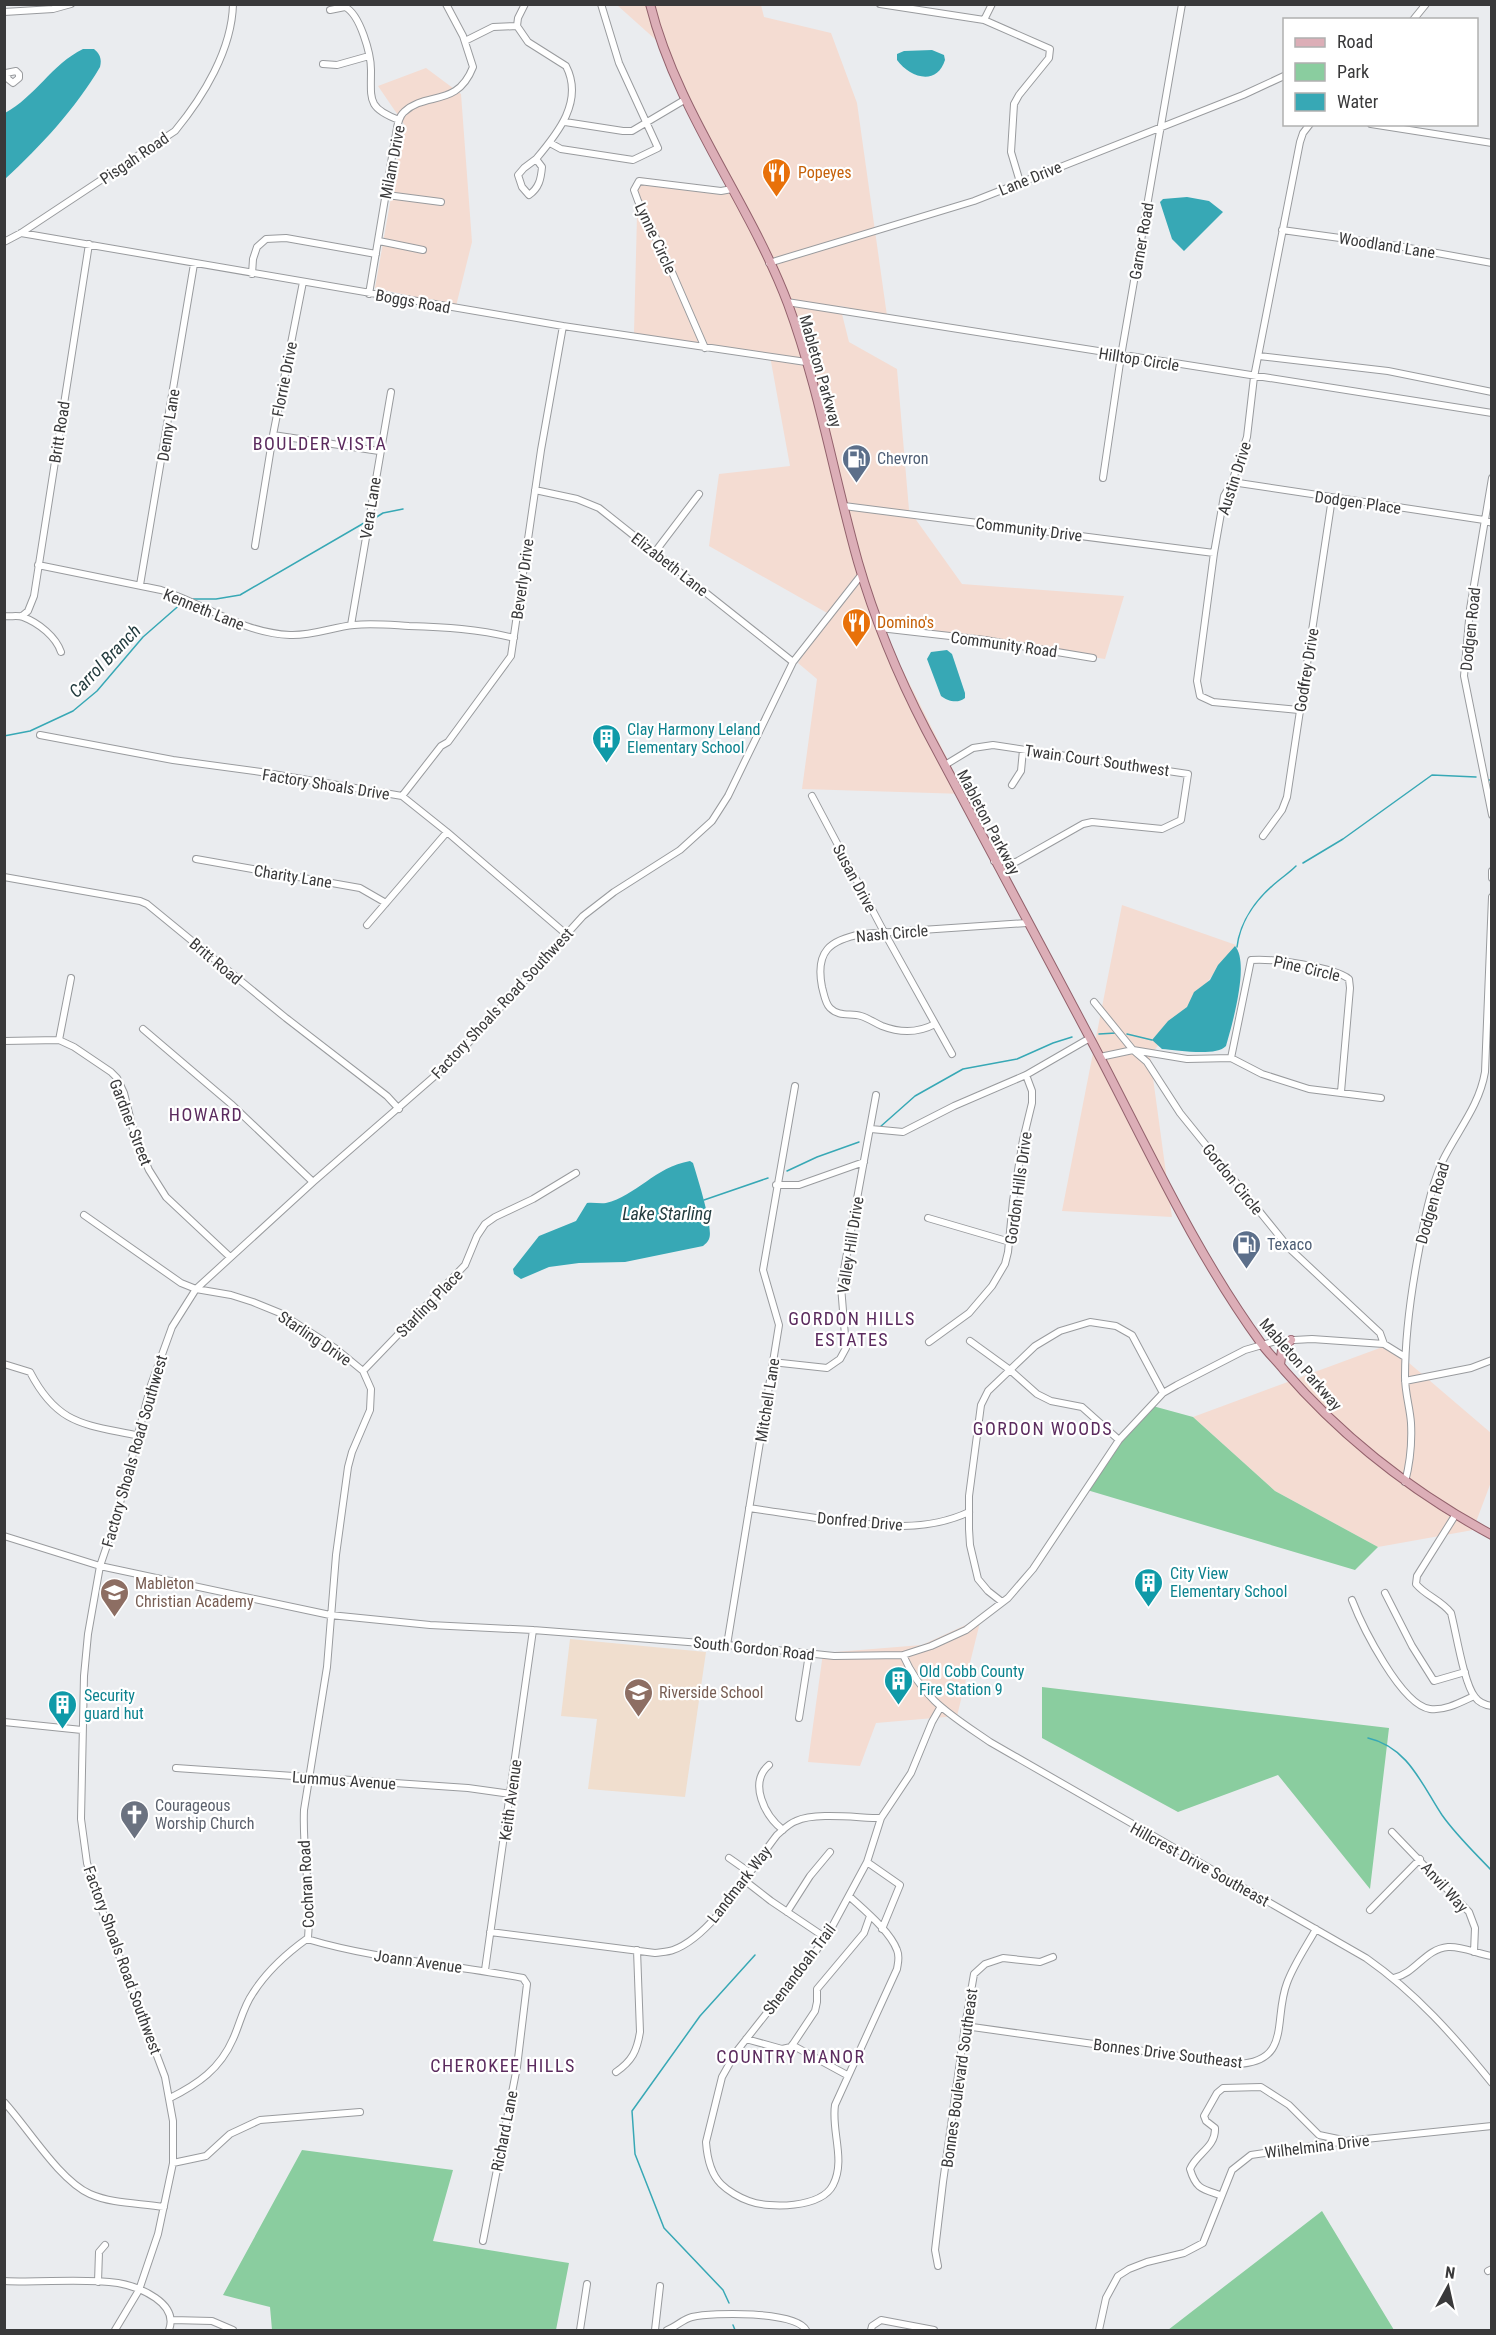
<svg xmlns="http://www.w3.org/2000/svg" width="1496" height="2335" viewBox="0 0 1496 2335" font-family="'Roboto Condensed',sans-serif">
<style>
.commercial{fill:#f4dcd2}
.education{fill:#f0dece}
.green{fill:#8acd9f}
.water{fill:#37a8b5}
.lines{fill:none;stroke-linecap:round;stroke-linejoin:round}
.stream{stroke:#37a8b5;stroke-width:1.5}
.minor-casing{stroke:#999b9e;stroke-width:8}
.major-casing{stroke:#93626c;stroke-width:10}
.minor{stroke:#fff;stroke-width:6}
.major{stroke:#dcaeb7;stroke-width:8}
.labels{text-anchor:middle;stroke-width:4.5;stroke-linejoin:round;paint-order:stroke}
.street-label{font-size:16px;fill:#39393a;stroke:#fff}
.food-label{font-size:16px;fill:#c56008;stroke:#fff;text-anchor:start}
.service-label{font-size:16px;fill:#4e5e75;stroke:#fff;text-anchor:start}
.culture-label{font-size:16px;fill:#0d838f;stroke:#fff;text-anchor:start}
.education-label{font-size:16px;fill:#785e54;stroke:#fff;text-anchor:start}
.worship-label{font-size:16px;fill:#5b616d;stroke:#fff;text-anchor:start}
.neighbourhood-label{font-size:18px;letter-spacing:1.5px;fill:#5b2b5e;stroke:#fff}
.water-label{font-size:18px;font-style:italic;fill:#233c3f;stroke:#fff}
</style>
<rect width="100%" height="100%" fill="#eaecef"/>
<path class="commercial" d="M617,5H761L764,17L831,33L857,103L887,316L840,306L849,342L897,369L909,510L962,584L1124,596L1105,659L880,625L965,794L802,789L817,679L798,663L829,614L709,546L719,474L790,466L770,356L634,333L638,177L736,190L656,40Z
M426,68L461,94L472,242L456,306L375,288L404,124L378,86Z
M1122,905L1236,945L1150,1056L1172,1217L1062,1211Z
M1388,1345L1491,1433V1482L1473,1530L1378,1547L1275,1491L1193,1417Z
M981,1618L957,1716L876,1723L860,1766L808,1762L823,1653L922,1645Z"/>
<path class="education" d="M570,1639L706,1652L685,1797L588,1789L597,1719L561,1716Z"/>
<path class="green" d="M1149,1405L1193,1417L1275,1491L1378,1547L1355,1570L1087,1490Z
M1042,1687L1389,1728L1370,1889L1278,1775L1178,1812L1042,1738Z
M302,2150L453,2170L433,2241L569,2263L556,2330H272L270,2307L223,2295Z
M1322,2211L1394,2330H1168Z"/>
<path class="water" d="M83,49H94C100,54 102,59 100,67C76,108 40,147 5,179V113C35,97 52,64 83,49Z
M932,50L944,55L945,60C937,86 910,78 897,60V54L904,51Z
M1187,197L1209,201L1223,212L1184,251L1172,239L1160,202L1163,199Z
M947,650L952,654L965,693V698C958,704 947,701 941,696L927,659L931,652Z
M1235,946C1250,963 1232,1025 1226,1046C1216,1057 1177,1050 1162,1049L1152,1040L1168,1021L1187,1007L1194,992L1210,980L1218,965Z
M690,1161L693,1163C697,1176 714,1229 709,1239C708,1242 705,1244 703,1246L625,1262L579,1263L549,1267L521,1279L514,1274L513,1269L539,1236L576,1221L587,1203C593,1202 600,1204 606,1203C636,1196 655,1167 690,1161Z"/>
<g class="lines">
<path class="stream" d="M375,518L383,513L403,509
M193,599H216L240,595L364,523
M4,736L30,731L73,711L97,691L143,637L183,602
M1489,780H1492
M1303,863L1343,839L1432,775L1476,777
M1237,947C1240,921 1257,898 1278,881C1284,876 1290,872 1296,866
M1099,1034L1116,1033
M1127,1034L1152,1040
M880,1127L915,1096L963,1069L1017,1059L1053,1043L1072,1037
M787,1171L817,1157L859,1142
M704,1200L768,1178
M1368,1738C1408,1747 1422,1785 1442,1815C1456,1835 1475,1853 1492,1871
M729,2303L723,2290L664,2228L635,2154L632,2111L700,2016L755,1955
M733,2325L735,2330"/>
<defs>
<path id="minor" d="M880,4L984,20L1050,49L1049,58L1019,95L1014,104L1011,152L1020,182
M330,10L345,7C360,14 371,54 371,70C371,100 367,108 399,120
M4,12L53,9L71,4
M984,20L992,4
M1413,20L1426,4
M517,26L528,42L566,66C584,101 558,133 536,159L542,167C541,179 539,188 529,195L522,187L518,175L524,168L536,159
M517,26L518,18L525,4
M465,41L493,27L517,26
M323,64L337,65L369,56
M16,71L19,74V78L13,83L8,79L6,73Z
M565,122L623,131H632L686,99
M1371,124L1492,143
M550,143L561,149L633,160L658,148L619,63L601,4
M387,195L441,202
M1282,230L1398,246L1492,263
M21,233L563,326L806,362
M379,241L423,250
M4,242L21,233L175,131C203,97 232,50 233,4
M769,263L974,201L1243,95L1284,76
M252,274L253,259L257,247L266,239L286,238L376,254
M369,294L395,139C397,131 397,118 404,112C426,91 457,108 473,67L463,36L446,4
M787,302L1492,413
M705,348L668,263L638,201L634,190L639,181L721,191L732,189
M1259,356L1388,371L1492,392
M273,435L379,451
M1103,478L1121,356L1182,4
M1492,478L1470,609L1464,676L1492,815
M1232,482L1484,520L1492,523
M535,490L577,499L599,508L793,662
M844,506L1214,553
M255,546L273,435L303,282
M655,552L699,494
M38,565L161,590C205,604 242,633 290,635C312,636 333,627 354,625C372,623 391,625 409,626C444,627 479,629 514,638
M140,585L194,264
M4,616C10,617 18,615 23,617C39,623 56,637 61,652
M22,616L28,611L34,596L89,244
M351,625L391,392
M880,628L985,640L1093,658
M1299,710L1213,702L1200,696L1197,681L1214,553L1224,496L1232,482L1247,437L1254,377L1300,142L1303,133L1310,124
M40,735L173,760L261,772L402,796L447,832L566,934
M945,765L973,748L993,745L1188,774L1181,820L1162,829L1092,822L1083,824L1016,862L994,861
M1012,785L1021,771L1023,750
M402,796L441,746L448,742L511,656L541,450L563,326
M812,796L884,932L952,1054
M1263,836L1282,810L1287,797L1332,498
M196,859L360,888L386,903
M1492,871V878
M4,877L140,901L147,904L286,1018L387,1096L399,1109
M367,925L447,832
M1094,1002L1133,1050L1147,1062L1180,1113L1289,1248L1380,1333L1384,1344
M935,1024C918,1033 900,1033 882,1026C875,1023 868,1018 861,1016C850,1013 839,1017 830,1008C825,1003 824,994 822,987C815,951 830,940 862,934L1027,923
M143,1029L231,1104L313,1182
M59,1040L71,978
M4,1041L59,1040L74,1047L111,1072L117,1078L124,1093L136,1141L149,1170L166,1197L230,1257
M1100,1057L1133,1050L1187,1059L1231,1058L1262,1074L1309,1089L1381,1098
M1231,1058L1251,960C1271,958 1334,967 1349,979L1350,988L1341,1092
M871,1129L903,1132L954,1106L1026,1075L1090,1038
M776,1185H799L864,1162
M84,1215L181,1283L196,1289L231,1295L253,1302L280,1313L335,1348L363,1371L371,1389L370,1410L352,1452L348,1467L336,1555L327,1667L304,1810C302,1853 312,1895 308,1938C287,1953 267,1971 253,1993C243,2007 240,2024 233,2039C220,2069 198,2084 170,2098
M928,1218L1010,1242
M970,1341L1010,1370L1037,1394L1051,1401L1082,1407L1119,1440
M929,1342L969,1313L992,1286L1005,1264L1008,1252L1013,1201L1023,1140L1032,1103V1091L1026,1075
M772,1362L827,1368L840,1359L846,1348L841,1286L876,1095
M4,1364L30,1372C58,1426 85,1424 139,1436
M363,1371L465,1265L477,1236L485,1224L495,1217L533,1199L576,1173
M1405,1381L1471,1368L1492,1360
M1405,1482C1410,1463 1412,1442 1411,1423C1410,1408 1405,1393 1405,1377C1405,1335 1411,1292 1419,1250C1424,1221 1430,1190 1442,1162C1457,1131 1479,1107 1485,1072L1492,897
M749,1508C774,1512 798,1515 823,1519C872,1525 922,1534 969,1512
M1456,1514L1417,1576L1416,1584C1426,1596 1441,1600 1451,1613C1456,1632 1464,1684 1475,1697C1479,1703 1485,1705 1492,1706
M4,1536L100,1566L330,1615L430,1625L533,1630L727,1645L834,1656L903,1655L931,1646L966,1630L1008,1598L1033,1569L1119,1440L1163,1393L1177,1385L1245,1350L1276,1341L1312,1339L1384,1344L1405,1357
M1385,1593L1412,1646L1434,1681L1465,1672
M1352,1600C1362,1626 1401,1705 1430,1709C1445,1711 1461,1702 1474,1696
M1002,1602L988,1591L978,1579L970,1545L969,1529V1496L981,1405L988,1391L1035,1346L1060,1331L1090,1322L1116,1326L1132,1335L1163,1393
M727,1645L779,1325L763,1270L795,1086
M903,1655C923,1700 951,1715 990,1742L1366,1958C1416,1993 1454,2036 1492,2083
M799,1718L809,1654
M4,1722L82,1730
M769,1765C748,1783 765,1816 783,1830
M176,1768L468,1788L511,1794
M1392,1832L1469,1912L1475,1928L1474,1952
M729,1858L749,1872
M867,1862L900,1885L882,1929
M744,1880L771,1901L826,1938
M849,1896C864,1910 890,1931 897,1950C900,1957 898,1962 897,1969L835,2105C831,2131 846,2160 833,2185C821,2208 770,2209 749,2201C740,2198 728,2191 721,2184C711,2174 707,2156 706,2142L722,2077L736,2052L826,1938L867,1862L881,1818L911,1773L932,1722L940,1708
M1370,1910L1420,1859
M787,1912L810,1876L830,1852
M490,1932L655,1953C661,1952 668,1952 673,1950C713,1936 751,1868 777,1835C783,1830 788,1824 796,1821C816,1812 858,1818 881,1818
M307,1939C377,1960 451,1964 523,1978L527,1984L517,2067L483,2241
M485,1970L533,1630
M1394,1978C1416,1973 1425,1949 1448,1947C1463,1946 1477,1954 1492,1956
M965,2026L1237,2064C1292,2062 1273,2019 1287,1983C1294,1964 1306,1947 1316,1929
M746,2039L782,2049L791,2047L815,2011L817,2002V1989L864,1933L870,1916
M792,2045L847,2075
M616,2072C632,2061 637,2051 640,2032L637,1950
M4,2102C28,2128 59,2180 90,2194C113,2204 140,2203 164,2207
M173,2163L206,2156L230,2134L260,2120L360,2112
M1220,2195C1202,2189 1196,2189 1190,2169C1197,2153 1216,2147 1215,2128L1206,2121L1204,2116L1217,2093L1223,2088L1261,2087L1289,2105L1319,2135L1343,2140
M938,2266L935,2250L943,2182L965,2026L974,1974L985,1964L1003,1958L1040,1962L1053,1957
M1488,2271L1492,2269
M4,2281C42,2283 81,2278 118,2283C140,2287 179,2303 169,2330
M98,2282L99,2252L105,2245
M172,2320L212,2321L233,2330
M115,2330L139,2290L158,2234L173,2163V2121L165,2077L100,1905L87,1863L81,1819L84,1676L88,1634L100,1566L115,1522L151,1385L172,1327L196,1289L313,1182L452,1061L583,916L614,892L680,850L712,821L728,796L793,662L862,574
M580,2330L587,2284
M655,2330L660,2286
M667,2330C676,2327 683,2319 692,2317C713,2312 796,2311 806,2330
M871,2330L872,2326L881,2320L934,2330
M1099,2330L1106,2298L1118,2276L1129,2269L1147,2262L1184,2253L1203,2243L1232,2170L1251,2155L1346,2141L1492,2126"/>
<path id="major" d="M650,4C677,112 749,201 788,304C819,388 834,477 858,562C875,621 898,676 926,730C984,839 1043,949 1101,1059C1151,1155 1197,1255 1261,1343C1268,1353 1277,1361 1284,1370C1343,1438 1412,1492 1492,1535
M1280,1365L1282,1350L1291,1340"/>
</defs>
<use href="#minor" class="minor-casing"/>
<use href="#major" class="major-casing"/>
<use href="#minor" class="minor"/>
<use href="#major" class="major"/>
</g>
<defs>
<symbol id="restaurant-pin" viewBox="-11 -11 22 30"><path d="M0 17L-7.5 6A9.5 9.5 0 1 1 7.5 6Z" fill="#e8710a" stroke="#fff"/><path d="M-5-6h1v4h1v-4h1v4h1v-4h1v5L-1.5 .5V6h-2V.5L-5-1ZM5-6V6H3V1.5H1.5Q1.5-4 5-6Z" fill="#fff"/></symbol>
<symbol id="fuel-pin" viewBox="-11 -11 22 30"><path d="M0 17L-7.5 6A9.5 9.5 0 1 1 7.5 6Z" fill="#5c6f8a" stroke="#fff"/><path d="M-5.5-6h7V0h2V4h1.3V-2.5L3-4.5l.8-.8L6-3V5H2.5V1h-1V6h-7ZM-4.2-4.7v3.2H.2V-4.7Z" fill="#fff"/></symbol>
<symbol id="building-pin" viewBox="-11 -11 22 30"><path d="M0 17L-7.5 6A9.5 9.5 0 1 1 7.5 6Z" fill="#0f9aa8" stroke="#fff"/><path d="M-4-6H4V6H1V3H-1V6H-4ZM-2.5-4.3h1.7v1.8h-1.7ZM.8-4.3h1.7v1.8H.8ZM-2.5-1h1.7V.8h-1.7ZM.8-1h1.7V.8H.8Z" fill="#fff"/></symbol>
<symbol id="school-pin" viewBox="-11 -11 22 30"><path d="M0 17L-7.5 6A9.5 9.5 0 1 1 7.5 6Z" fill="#8d6e63" stroke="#fff"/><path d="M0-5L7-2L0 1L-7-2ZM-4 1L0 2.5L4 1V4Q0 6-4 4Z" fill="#fff"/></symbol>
<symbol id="church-pin" viewBox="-11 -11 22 30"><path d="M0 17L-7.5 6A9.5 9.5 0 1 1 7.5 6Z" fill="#6b7280" stroke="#fff"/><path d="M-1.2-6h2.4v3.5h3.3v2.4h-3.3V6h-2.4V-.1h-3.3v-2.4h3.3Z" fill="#fff"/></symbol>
</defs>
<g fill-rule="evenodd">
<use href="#restaurant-pin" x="760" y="156" width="33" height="45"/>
<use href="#fuel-pin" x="840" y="442" width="33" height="45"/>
<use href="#restaurant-pin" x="840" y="606" width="33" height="45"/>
<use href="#building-pin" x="590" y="722" width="33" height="45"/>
<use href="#fuel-pin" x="1230" y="1228" width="33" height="45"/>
<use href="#building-pin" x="1132" y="1566" width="33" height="45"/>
<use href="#school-pin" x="98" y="1576" width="33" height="45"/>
<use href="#building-pin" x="882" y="1664" width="33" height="45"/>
<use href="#school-pin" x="622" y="1676" width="33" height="45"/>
<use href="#building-pin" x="46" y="1688" width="33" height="45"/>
<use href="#church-pin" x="118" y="1798" width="33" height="45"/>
</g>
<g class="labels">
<g class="street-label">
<text transform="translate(134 158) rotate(-34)" y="6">Pisgah Road</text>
<text transform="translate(392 162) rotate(-79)" y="6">Milam Drive</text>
<text transform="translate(1030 178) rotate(-22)" y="6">Lane Drive</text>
<text transform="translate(656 238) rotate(65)" y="6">Lynne Circle</text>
<text transform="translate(1141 241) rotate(-80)" y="6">Garner Road</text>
<text transform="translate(1387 245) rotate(9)" y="6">Woodland Lane</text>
<text transform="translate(413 301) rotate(10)" y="6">Boggs Road</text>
<text transform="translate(1139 359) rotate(9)" y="6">Hilltop Circle</text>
<text transform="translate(821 371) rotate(74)" y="6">Mableton Parkway</text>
<text transform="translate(284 379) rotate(-79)" y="6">Florrie Drive</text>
<text transform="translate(168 425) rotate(-81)" y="6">Denny Lane</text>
<text transform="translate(59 432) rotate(-81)" y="6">Britt Road</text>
<text transform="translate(1234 478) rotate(-72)" y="6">Austin Drive</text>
<text transform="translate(1358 502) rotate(8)" y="6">Dodgen Place</text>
<text transform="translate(370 508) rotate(-81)" y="6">Vera Lane</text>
<text transform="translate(1029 529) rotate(7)" y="6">Community Drive</text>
<text transform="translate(670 564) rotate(38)" y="6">Elizabeth Lane</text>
<text transform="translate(522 579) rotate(-82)" y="6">Beverly Drive</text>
<text transform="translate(204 609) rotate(22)" y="6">Kenneth Lane</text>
<text transform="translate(1470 629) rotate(-84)" y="6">Dodgen Road</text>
<text transform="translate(1004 644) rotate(8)" y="6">Community Road</text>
<text transform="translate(1306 670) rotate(-81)" y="6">Godfrey Drive</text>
<text transform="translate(1097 760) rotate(8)" y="6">Twain Court Southwest</text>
<text transform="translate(326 784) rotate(9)" y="6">Factory Shoals Drive</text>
<text transform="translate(989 822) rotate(62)" y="6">Mableton Parkway</text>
<text transform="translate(293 876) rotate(9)" y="6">Charity Lane</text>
<text transform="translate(855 878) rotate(62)" y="6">Susan Drive</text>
<text transform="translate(892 933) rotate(-5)" y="6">Nash Circle</text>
<text transform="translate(216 961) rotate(40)" y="6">Britt Road</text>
<text transform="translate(1307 968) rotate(13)" y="6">Pine Circle</text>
<text transform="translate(502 1003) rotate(-47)" y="6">Factory Shoals Road Southwest</text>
<text transform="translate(131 1122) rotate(69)" y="6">Gardner Street</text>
<text transform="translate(1233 1179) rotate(51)" y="6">Gordon Circle</text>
<text transform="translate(1018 1188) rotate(-82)" y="6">Gordon Hills Drive</text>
<text transform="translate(1432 1203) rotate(-74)" y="6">Dodgen Road</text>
<text transform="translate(850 1245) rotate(-81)" y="6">Valley Hill Drive</text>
<text transform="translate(429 1303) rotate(-46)" y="6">Starling Place</text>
<text transform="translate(315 1338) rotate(34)" y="6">Starling Drive</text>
<text transform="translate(1301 1364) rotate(49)" y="6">Mableton Parkway</text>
<text transform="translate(767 1400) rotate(-81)" y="6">Mitchell Lane</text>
<text transform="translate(134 1451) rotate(-74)" y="6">Factory Shoals Road Southwest</text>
<text transform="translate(860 1521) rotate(5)" y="6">Donfred Drive</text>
<text transform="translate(754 1648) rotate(6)" y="6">South Gordon Road</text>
<text transform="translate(344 1780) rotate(4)" y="6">Lummus Avenue</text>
<text transform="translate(510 1800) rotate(-82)" y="6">Keith Avenue</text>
<text transform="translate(1200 1864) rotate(29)" y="6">Hillcrest Drive Southeast</text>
<text transform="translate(306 1884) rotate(-93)" y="6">Cochran Road</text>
<text transform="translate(739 1884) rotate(-52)" y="6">Landmark Way</text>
<text transform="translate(1445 1887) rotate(48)" y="6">Anvil Way</text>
<text transform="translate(123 1960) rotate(70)" y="6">Factory Shoals Road Southwest</text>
<text transform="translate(418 1961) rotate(8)" y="6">Joann Avenue</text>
<text transform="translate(799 1969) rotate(-53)" y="6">Shenandoah Trail</text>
<text transform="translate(1168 2053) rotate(7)" y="6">Bonnes Drive Southeast</text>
<text transform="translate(959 2078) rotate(-82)" y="6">Bonnes Boulevard Southeast</text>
<text transform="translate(504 2131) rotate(-79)" y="6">Richard Lane</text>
<text transform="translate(1317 2146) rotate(-7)" y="6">Wilhelmina Drive</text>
</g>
<g class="food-label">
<text x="798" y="178">Popeyes</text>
<text x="877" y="628">Domino's</text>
</g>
<g class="service-label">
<text x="877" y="464">Chevron</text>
<text x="1267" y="1250">Texaco</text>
</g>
<g class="culture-label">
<text x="627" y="735">Clay Harmony Leland<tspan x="627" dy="18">Elementary School</tspan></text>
<text x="1170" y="1579">City View<tspan x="1170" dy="18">Elementary School</tspan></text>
<text x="919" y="1677">Old Cobb County<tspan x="919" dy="18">Fire Station 9</tspan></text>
<text x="84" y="1701">Security<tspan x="84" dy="18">guard hut</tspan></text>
</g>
<g class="education-label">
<text x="135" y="1589">Mableton<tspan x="135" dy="18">Christian Academy</tspan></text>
<text x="659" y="1698">Riverside School</text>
</g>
<g class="worship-label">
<text x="155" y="1811">Courageous<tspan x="155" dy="18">Worship Church</tspan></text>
</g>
<g class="neighbourhood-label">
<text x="320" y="450">BOULDER VISTA</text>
<text x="206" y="1121">HOWARD</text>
<text x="852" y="1325">GORDON HILLS<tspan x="852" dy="21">ESTATES</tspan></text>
<text x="1043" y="1435">GORDON WOODS</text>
<text x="791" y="2063">COUNTRY MANOR</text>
<text x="503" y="2072">CHEROKEE HILLS</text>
</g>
<g class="water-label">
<text transform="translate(105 661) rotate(-46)" y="6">Carrol Branch</text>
<text x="667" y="1220">Lake Starling</text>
</g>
</g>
<rect width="1496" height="2335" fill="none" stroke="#39393a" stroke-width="12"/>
<rect x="1283" y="18" width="195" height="108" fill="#ffffff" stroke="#b0b0b0" stroke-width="1.5"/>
<rect x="1295" y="38" width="30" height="9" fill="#dcaeb7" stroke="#b0b0b0" stroke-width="1.5"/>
<text x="1337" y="48" font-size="18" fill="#39393a">Road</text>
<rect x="1295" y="63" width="30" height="18" fill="#8acd9f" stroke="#b0b0b0" stroke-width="1.5"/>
<text x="1337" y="78" font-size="18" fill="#39393a">Park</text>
<rect x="1295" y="93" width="30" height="18" fill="#37a8b5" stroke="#b0b0b0" stroke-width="1.5"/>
<text x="1337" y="108" font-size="18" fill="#39393a">Water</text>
<g transform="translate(1448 2287) rotate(8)" stroke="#ffffff" stroke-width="4.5" paint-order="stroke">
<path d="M0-4.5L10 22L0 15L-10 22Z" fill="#39393a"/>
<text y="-9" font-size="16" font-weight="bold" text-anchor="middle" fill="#39393a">N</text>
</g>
</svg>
